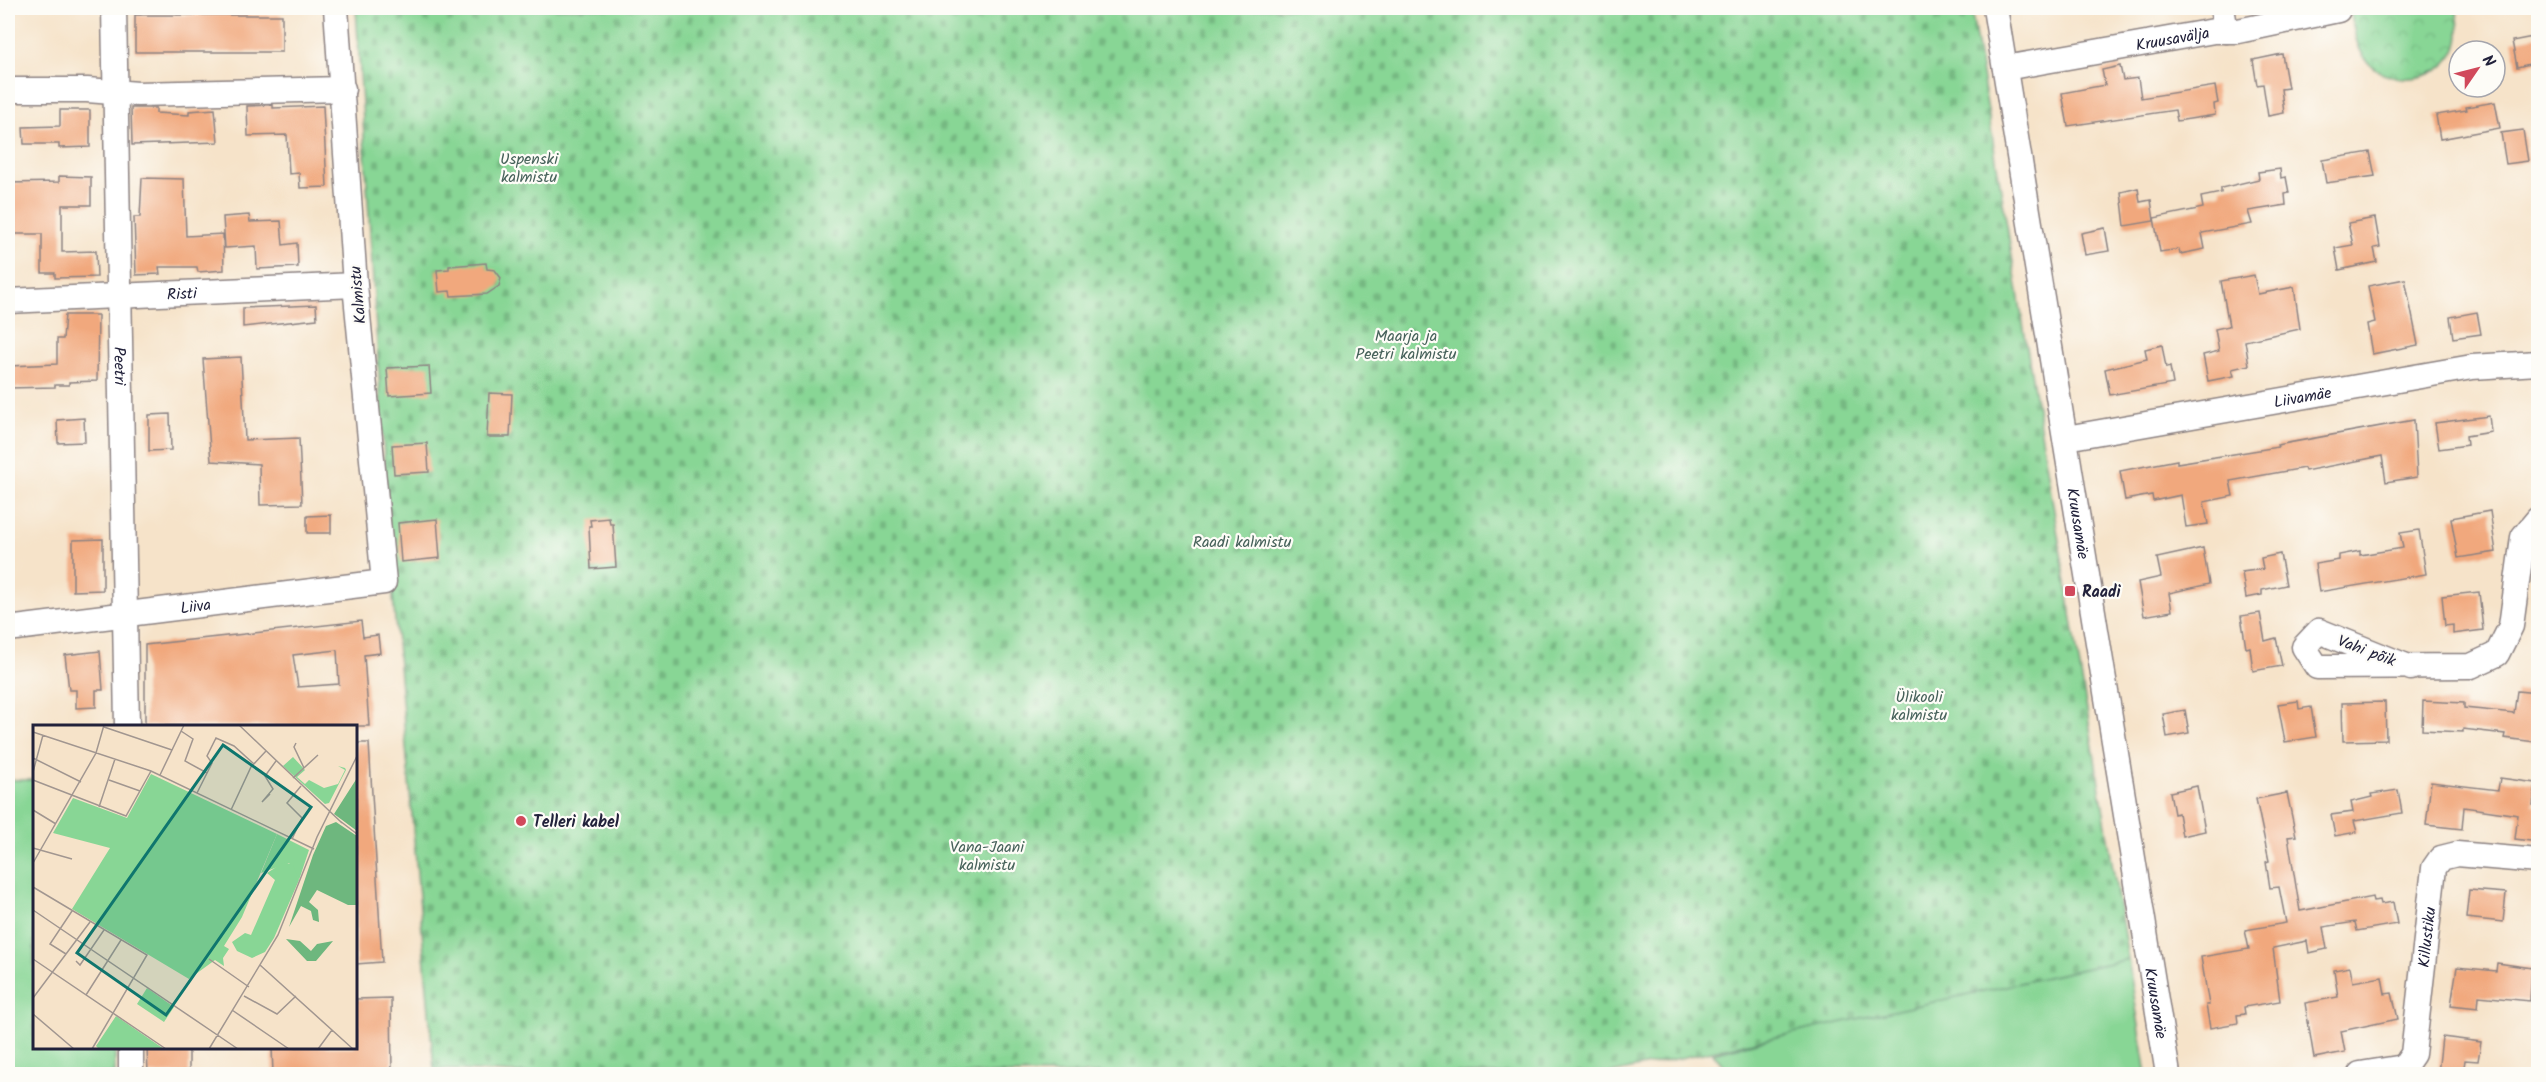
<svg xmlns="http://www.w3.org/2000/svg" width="2546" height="1082" viewBox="0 0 2546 1082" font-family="Kalam,sans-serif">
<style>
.green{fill:#88d695;stroke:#557c68;stroke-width:1.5}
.cemetery{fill:url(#cemetery-stones);stroke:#557c68;stroke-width:1.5}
.park{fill:url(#park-crowns);stroke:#557c68;stroke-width:1.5}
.building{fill:#f1a87d;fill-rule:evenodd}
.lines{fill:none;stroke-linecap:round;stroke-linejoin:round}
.street-casing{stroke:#8c8282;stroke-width:27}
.street{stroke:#fff;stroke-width:24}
.poi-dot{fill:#d1495b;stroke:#fdfcf7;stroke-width:2}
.labels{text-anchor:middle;stroke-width:4.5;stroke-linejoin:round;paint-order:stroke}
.street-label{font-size:16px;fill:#22223b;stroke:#fdfcf7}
.park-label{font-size:16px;fill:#46615a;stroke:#fdfcf7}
.poi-label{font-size:16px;font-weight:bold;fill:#22223b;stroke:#fdfcf7;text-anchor:start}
.inset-road{fill:none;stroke:#a19690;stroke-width:1.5}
.view{fill:#0f766e;fill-opacity:0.15;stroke:#0f766e;stroke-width:3}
.inset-edge{fill:none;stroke:#22223b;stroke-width:3}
</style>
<defs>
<pattern id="cemetery-stones" width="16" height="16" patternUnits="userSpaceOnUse" patternTransform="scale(1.5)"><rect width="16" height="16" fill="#88d695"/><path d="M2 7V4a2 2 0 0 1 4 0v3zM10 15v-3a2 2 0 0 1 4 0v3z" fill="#75b781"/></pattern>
<pattern id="park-crowns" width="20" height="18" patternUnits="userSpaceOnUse" patternTransform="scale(1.5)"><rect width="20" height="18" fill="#88d695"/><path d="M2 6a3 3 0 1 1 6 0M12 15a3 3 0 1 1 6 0" fill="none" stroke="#75b781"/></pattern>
</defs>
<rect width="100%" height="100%" fill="#fdfcf7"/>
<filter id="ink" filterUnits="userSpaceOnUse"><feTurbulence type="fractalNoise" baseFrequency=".0167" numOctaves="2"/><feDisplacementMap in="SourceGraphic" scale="12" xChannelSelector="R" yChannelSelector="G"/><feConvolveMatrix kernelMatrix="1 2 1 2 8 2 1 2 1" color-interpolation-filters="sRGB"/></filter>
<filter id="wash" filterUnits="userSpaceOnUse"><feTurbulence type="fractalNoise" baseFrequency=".008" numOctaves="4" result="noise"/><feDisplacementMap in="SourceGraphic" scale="24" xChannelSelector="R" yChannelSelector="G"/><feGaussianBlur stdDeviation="1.35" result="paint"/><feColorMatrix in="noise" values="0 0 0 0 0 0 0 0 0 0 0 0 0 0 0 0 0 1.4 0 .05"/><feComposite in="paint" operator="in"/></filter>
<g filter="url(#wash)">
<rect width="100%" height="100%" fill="#f6e3c9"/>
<path class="green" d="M8,780H34V1048H115V1074H8Z
M2128,959L2147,1074H1730L1713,1053L1807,1029Z"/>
<path class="cemetery" d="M356,8H1971L2128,959L1608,1074H539L434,1069L392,585Z"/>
<path class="park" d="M2350,8H2456C2459,21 2461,36 2456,49C2442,83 2388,88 2366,60C2355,45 2353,25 2350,8Z"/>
<g id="blocks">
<path class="building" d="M135,15H282V52H135Z
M2538,36V62L2517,67L2512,41Z
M2282,54L2288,88L2281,89L2284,113L2268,116L2263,84L2257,85L2253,60Z
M2120,66L2123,80L2138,78L2141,98L2215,86L2218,103L2214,104L2215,115L2177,121L2175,110L2068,126L2062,93L2105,85L2102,70Z
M2495,102L2500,128L2440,139L2436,115L2467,110L2466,107Z
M273,105V108L323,106L327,187L300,188L299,173L289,174L287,135L248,136L247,106Z
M131,108H156V113L189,115V111L215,109L218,142L132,145Z
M60,110H90V147L59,148V144H24L23,127L60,126Z
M2523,130L2528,161L2506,164L2501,133Z
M2370,152L2375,176L2326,183L2322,160Z
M2280,169L2281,178L2286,177L2289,193L2285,194L2286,205L2248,211L2252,224L2202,233L2205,249L2180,254L2179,249L2160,252L2154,218L2203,208L2201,197L2221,193V188L2259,179L2258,172Z
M59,176L91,177V205H62V252L96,251L97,277L55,278V273H42V234H8V183L59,182Z
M142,178L184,179L186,236L223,234L224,270L198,272L197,267H159L160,274L136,275L134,217H140Z
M2138,188L2140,202L2151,200L2154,221L2125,226L2121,192Z
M249,215L250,222L281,221L283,245L297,243L298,267L257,269L256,246L225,248L223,217Z
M2375,218L2380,247L2374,248L2377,262L2339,270L2335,248L2353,245L2348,223Z
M2105,228L2109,251L2085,255L2081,233Z
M486,263L487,269L495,270L501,278L499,286L487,294L451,296L450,291L439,292L437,270L449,269V266Z
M2254,275L2258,294L2294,287L2300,329L2245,341L2249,365L2232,369L2234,376L2208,381L2203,355L2219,351L2215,329L2229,326L2221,281Z
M2405,279L2418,345L2372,354L2367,324L2375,322L2368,286Z
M316,305L317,319L243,327V308Z
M2477,312L2481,334L2453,338L2450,317Z
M65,315H98L97,381L69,382V385H55V387L8,388L9,366L57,364V339H63Z
M2162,345L2166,368L2170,367L2173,384L2110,395L2105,369L2147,359L2145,349Z
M241,357L245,440L299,438L302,504L260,505L259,464L211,461L203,359Z
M429,366L431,393L389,396L387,368Z
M489,393L512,394L510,437H487Z
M170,414L171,450L149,451V415Z
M2489,416L2491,432L2466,436L2467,445L2439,449L2435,423Z
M84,418L85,442L58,443L57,420Z
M2414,420L2417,477L2386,482L2382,456L2305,471L2304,468L2230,481L2233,496L2204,502L2208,524L2186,527L2181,495L2153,501L2152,495L2125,500L2120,471L2177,460V463L2278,447L2277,445Z
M427,443L429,472L394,474L392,445Z
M2490,511L2496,552L2458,558L2451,518Z
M331,515V533H307V516Z
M609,518L610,524H613L616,567L591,569L589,526H591L590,520Z
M437,519L440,558L401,562L398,523Z
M2419,530L2426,574L2319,592L2315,564L2339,560V555L2360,551V555L2403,548L2400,533Z
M103,539V590L73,591V540Z
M2203,548L2209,584L2169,593L2172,611L2144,616L2138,582L2161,577L2157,558Z
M2280,554L2286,585L2262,590V595L2246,598L2242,572L2263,569L2261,558Z
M2479,592L2483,630L2453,634V625L2445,626L2442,596Z
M2260,613L2265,641L2276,638L2282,666L2253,671L2250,647L2246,648L2241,616Z
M361,621L363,637L378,635L380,653L364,655L369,726H145V645ZM337,650L339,684L298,687L293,655Z
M100,651L103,690H96V707L76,708V690H69L65,655Z
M2517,691L2538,693L2535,742L2504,738L2505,734L2463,729V732L2422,730L2423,701L2464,703V708L2514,713Z
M2298,701L2299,709L2311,707L2316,737L2285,742L2278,704Z
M2385,702L2386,740L2343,741L2342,703Z
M2185,710L2189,733L2167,737L2163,714Z
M356,743H369L382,962L356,964Z
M2500,778L2536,783L2533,805H2538V842L2515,839L2518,815L2464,807L2462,829L2426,825L2431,782L2498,790Z
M2197,786L2205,831L2182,836L2178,813L2174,814L2170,792Z
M2398,790L2402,813L2354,821L2357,832L2335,836L2331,815L2353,812L2351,802L2372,797L2371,794Z
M2287,793L2296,836L2288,837L2300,911L2372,897L2373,901L2380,900L2381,904L2393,902L2397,924L2357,931L2355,922L2323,927L2327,949L2309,953L2307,941L2273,948L2280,1001L2244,1007L2245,1014L2237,1015L2238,1023L2210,1028L2206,1005H2209L2201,957L2249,949L2245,930L2286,923L2279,887L2270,888L2266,862L2269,861L2256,799Z
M2469,890L2506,893L2503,922L2466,918Z
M2497,963L2532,968L2530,1001L2479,996L2478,1008L2451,1005L2457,967L2496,971Z
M2350,967L2353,982L2382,977L2385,994L2392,993L2398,1019L2341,1031L2345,1052L2314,1058L2305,1003L2338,997L2334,970Z
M391,998L392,1074H273L272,1047H356V999Z
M2442,1037L2481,1042L2478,1061L2465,1060L2463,1074H2438Z
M147,1047H189V1074H148Z"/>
</g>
</g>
<g filter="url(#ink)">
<use href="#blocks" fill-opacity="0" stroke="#8c8282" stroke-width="1.5"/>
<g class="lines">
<defs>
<g id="street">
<path id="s1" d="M114,8L127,726"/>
<path id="s2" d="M1995,8L2168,1074"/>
<path d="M2222,8L2226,31"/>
<path id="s3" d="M2005,68L2214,31H2238L2338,10L2337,8"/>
<path d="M8,90H87L138,94L343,89"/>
<path id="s4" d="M8,301L355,285"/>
<path id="s5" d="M2066,438L2472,367L2538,363"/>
<path id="s6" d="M8,629L384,582L355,285L336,8"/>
<path d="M2411,668L2319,631L2304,647L2317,667L2471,666L2497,654L2511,626L2523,537L2538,519"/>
<path d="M131,1048V1074"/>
<path id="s7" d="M2360,1074L2404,1067L2413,1054L2434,868L2441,858L2457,854L2538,861"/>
</g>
</defs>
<use href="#street" class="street-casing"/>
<use href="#street" class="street"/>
</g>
</g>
<g class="poi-dot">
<rect x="2064" y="585" width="12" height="12" rx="3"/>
<circle cx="521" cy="821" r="6"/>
</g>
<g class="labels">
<g class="street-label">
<text dy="6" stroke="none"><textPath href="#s3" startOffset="170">Kruusavälja</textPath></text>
<text dy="6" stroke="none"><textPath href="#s4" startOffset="174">Risti</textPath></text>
<text transform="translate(357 295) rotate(-95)" y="6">Kalmistu</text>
<text dy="6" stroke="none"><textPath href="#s1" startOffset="358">Peetri</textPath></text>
<text dy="6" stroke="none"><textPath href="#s5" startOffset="240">Liivamäe</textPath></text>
<text dy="6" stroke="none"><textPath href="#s2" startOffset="522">Kruusamäe</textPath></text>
<text dy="6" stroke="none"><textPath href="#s6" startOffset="189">Liiva</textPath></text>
<text transform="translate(2367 650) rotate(21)" y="6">Vahi põik</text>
<text dy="6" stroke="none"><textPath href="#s7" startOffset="178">Killustiku</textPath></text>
<text dy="6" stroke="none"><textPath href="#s2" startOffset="1008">Kruusamäe</textPath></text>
</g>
<g class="park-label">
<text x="529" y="164">Uspenski<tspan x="529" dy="18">kalmistu</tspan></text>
<text x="1406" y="341">Maarja ja<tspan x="1406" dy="18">Peetri kalmistu</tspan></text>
<text x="1242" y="547">Raadi kalmistu</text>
<text x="1919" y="702">Ülikooli<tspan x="1919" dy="18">kalmistu</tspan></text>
<text x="987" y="852">Vana-Jaani<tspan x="987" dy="18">kalmistu</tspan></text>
</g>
<g class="poi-label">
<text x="2082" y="597">Raadi</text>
<text x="533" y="827">Telleri kabel</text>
</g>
</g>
<g transform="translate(33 725)">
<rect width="324" height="324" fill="#f6e3c9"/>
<path d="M244,109L276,125L266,155L256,138L228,148ZM114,263L141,282L131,297L104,279ZM83,291L131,324H66L63,321Z" fill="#88d695"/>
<path d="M324,53V106L301,89ZM303,97L324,111V180H315L284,165L276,177L285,185L286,197L280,195L278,186L268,181L256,202L280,130L293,101ZM253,214L267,216L278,226L284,219L300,216L283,236H274Z" fill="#6eb77e"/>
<path d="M118,49L244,109L209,192L191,221L196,224L190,233L191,241L182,235L156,254L39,184L77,123L20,108L40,73L94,93Z" fill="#88d695"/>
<path d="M260,32L272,45L264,52L272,59L276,55L291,63L305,59L312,45L305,41L312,43L313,45L296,78L292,79L250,41ZM251,137L260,140L266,155L241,213L232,227L219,233L204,226L199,217L212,208L218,210L242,155L234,148Z" fill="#88d695"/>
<path class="inset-road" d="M206,0L309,98M71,2L139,25M148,6L160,14L152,36L174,48M0,7L118,46L281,124M263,18L261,22L271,43M0,33L48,57M0,47L10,10M127,50L151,0M260,53L285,30M0,55L93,91L118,46M76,55L107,66M164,68L179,38L174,31L183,13L201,21L221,39M237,69L229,77L240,64L232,51L243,36M66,82L82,34M0,85L23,99M198,85L218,42L233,26M307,96L324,109M259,114L269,93L254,78L268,61M0,123L39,134M0,138L63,28L71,0M0,162L114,230L59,324M0,185L205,324M33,229L17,219L39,186M0,234L133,324M176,234L216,262M43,236L47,240L71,205M227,240L320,324M53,270L88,215M211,271L244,289L263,271M0,273L57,197M199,285L256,324M0,289L41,324M176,324L245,210L284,112L324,31M285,324L299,305"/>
<path class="view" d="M190,20L278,82L133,290L44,228Z"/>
<rect width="324" height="324" class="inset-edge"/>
</g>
<rect width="2546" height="1082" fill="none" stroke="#fdfcf7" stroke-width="30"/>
<g transform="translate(2477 69) rotate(55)"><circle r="28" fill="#fdfcf7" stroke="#a5a5ac" stroke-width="1.5"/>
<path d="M0-4.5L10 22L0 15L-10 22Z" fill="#d1495b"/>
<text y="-9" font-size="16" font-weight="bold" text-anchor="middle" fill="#22223b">N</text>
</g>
</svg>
